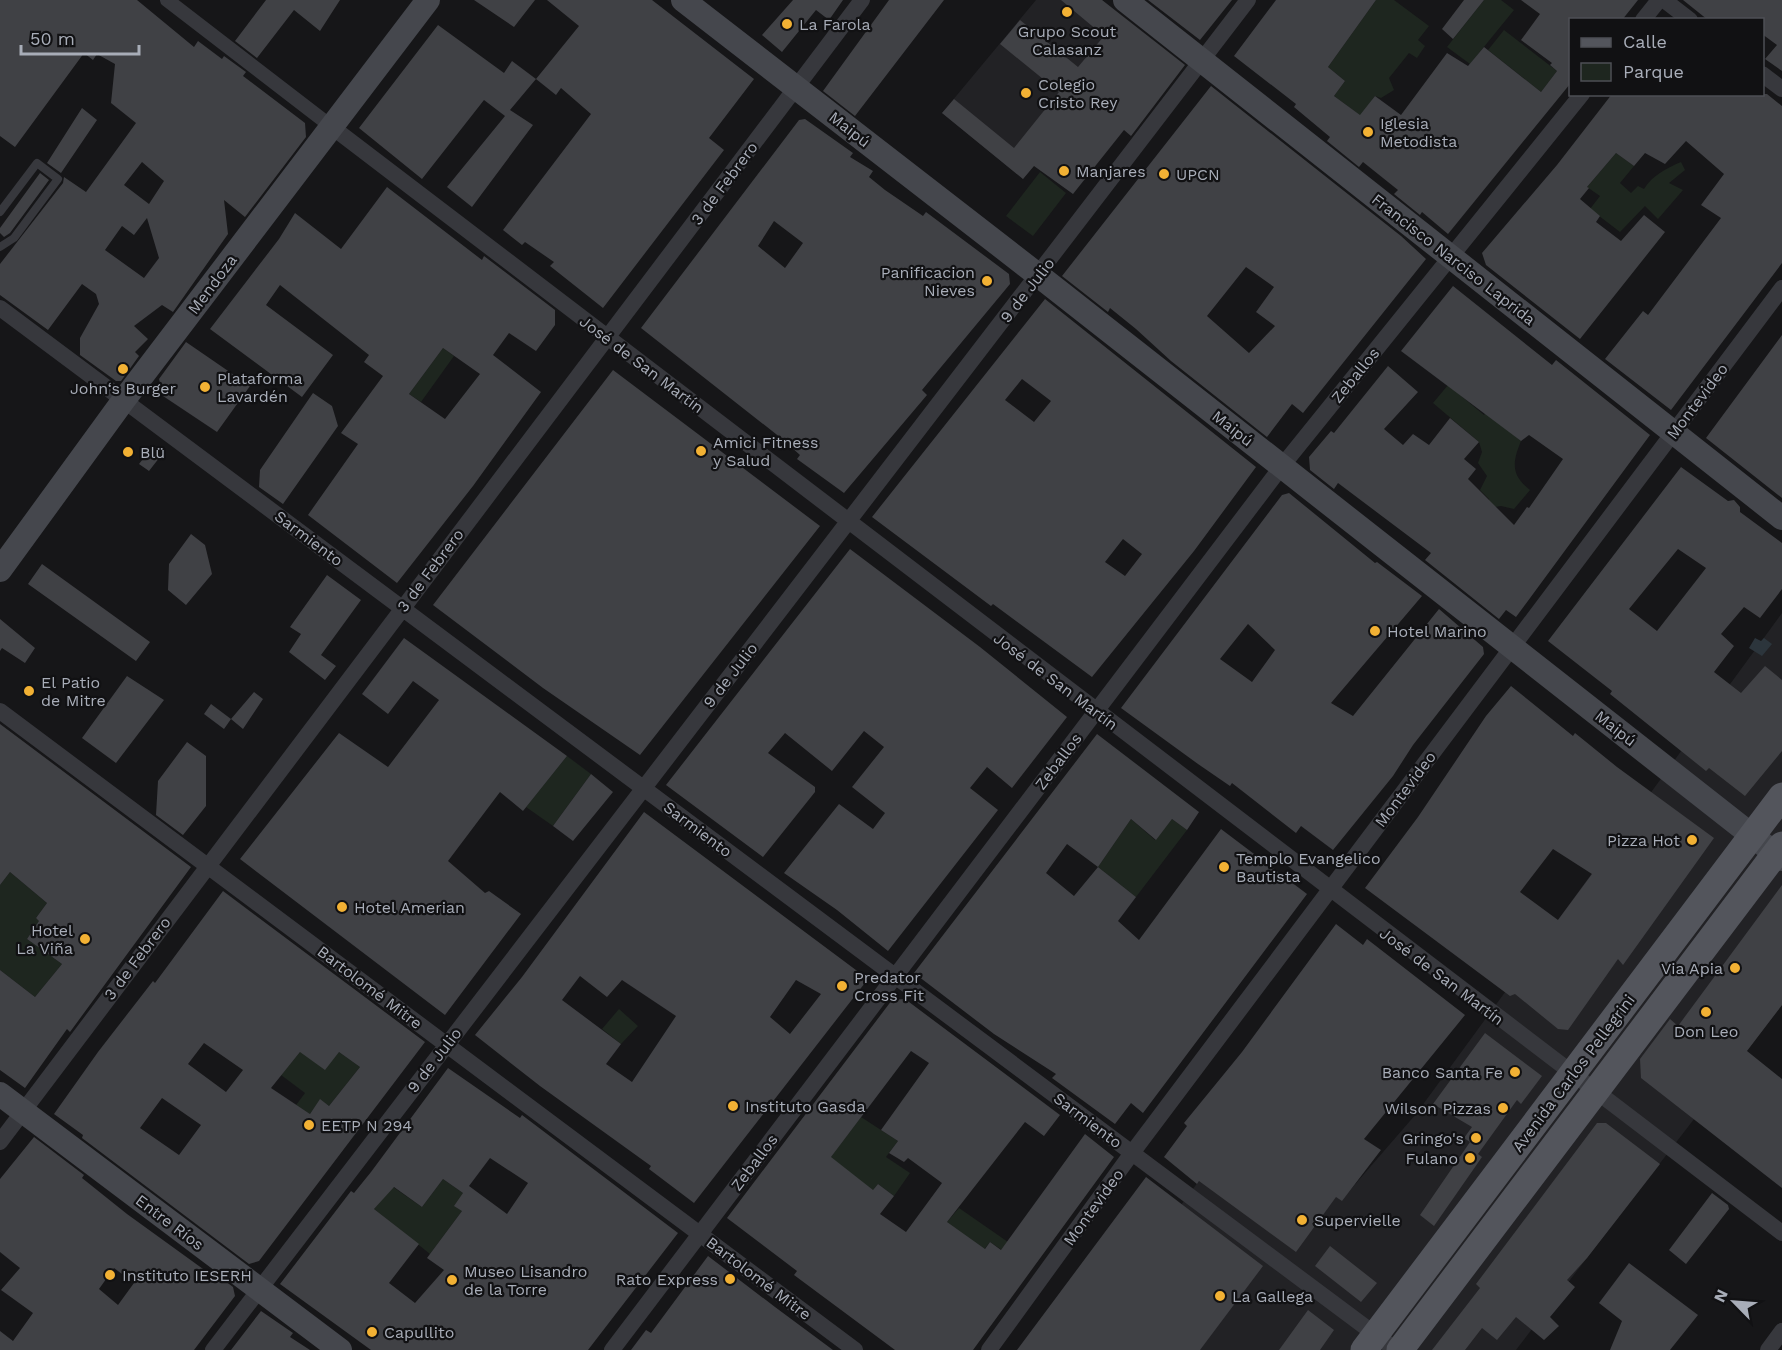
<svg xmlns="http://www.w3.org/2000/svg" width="1782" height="1350" viewBox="0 0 1782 1350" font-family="'Work Sans',sans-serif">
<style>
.built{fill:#222225}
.green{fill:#1e261f}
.water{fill:#2c353c}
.building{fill:#404145;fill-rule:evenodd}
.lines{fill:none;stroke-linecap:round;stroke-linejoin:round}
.service{stroke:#37383d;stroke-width:8}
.pedestrian{stroke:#37383d;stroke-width:14}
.minor{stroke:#37383d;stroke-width:16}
.secondary{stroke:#45474d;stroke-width:24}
.primary{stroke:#53555c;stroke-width:27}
.poi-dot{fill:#f2b134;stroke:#111113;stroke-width:2}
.labels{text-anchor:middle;stroke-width:4.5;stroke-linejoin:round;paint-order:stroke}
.poi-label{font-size:16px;fill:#a8adb8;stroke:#111113;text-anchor:start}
.street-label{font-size:16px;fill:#a8adb8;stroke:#111113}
</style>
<rect width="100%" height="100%" fill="#161618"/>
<path class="built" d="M1036,0H1102L1142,33L1023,179L942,113Z
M1782,613V1005L1516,1350H1073L1245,1119L1345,1196L1416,1114Z"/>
<path class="green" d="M1376,0H1394L1429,26L1418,40L1425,46L1417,58L1409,53L1389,78L1394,90L1381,98L1375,96L1361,116L1334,96L1345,81L1328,67Z
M1484,0H1501L1514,10L1470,64L1447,47Z
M1504,30L1557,71L1541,92L1488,50Z
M1616,153L1634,166L1620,183L1631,193L1638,186L1644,189C1653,175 1665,169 1681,162L1685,170L1669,183L1683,190L1658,219L1645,206L1620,232L1590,209L1600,196L1587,187Z
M1040,172L1066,193L1033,236L1006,216Z
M443,348L454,356L421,402L409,394Z
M1448,385L1484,415L1504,391L1503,426L1521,441C1512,463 1511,475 1530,490L1514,509L1501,506L1489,508V499L1480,490L1487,476L1478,463L1482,452L1479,442L1433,403Z
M567,756L591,774L553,826L526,807Z
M1131,819L1155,840L1172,819L1187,830L1136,897L1098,867Z
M10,872L47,903L36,918L40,921L27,939L62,964L35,997L0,970V885Z
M619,1009L638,1026L621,1044L602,1029Z
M300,1052H339L360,1067L329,1106L320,1100L310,1114L296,1105L305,1093L281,1075Z
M861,1117L898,1141L886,1157L910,1173L894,1196L878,1184L865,1200L830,1158Z
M443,1179L463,1193L462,1211L430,1254L374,1209L393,1187L422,1207Z
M959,1208L1008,1242L1002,1250L990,1242L967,1271L947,1222Z"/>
<path class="water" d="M1755,638L1761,641L1764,638L1772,644L1762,656L1749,648Z"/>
<path class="building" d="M0,0H137L194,47L198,41L222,59L224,56L246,72L243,76L305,123L306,137L245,217L224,200L228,234L173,312L162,305L134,326L148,339L135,352L139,356L121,381H116L80,355V338L99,304L96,294L82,284L48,330L0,295V264L63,183L64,177L86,192L136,123L111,103L115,64L97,54L93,60L84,53L15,147L0,136ZM142,162L164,181L149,204L124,185ZM147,218L159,258L144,278L105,250L122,226L134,235Z
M266,0H340L320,31L294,10L257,58L235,41Z
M474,0H535L514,27Z
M547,0H652L754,79L709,138L724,150L603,308L550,266L554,262L525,242L522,245L503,230L591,114L561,88L556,95L536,79L579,26Z
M793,0H843L829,20L816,10L782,52L762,35Z
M889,0H944L855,116L823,91Z
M1061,0H1102L1185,65L1131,136L1124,130L1073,194L1034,166L1023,179L942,113L954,99L1014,148L1059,92L1000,44L1020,20L1078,67L1104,36Z
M1148,0H1232L1200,40Z
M1276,0H1376L1328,67L1345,81L1334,96L1360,115L1375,96L1401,115L1447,53L1468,66L1484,47L1541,92L1557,71L1550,65L1552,63L1521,40L1540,14L1521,0H1638L1622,20H1570V84L1448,234L1422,212L1420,215L1394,194L1398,190L1363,162L1359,167L1327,141L1330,137L1294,107L1296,104L1234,56Z
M1464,0H1484L1453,39L1442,29Z
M1683,0H1782V71L1765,59L1777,45L1762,34V20H1708Z
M438,25L504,73L512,61L536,79L510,110L533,125L472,207L447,187L505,116L484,100L422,179L359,128Z
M1211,86L1401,236L1426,259L1303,413L1292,404L1267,437L1171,361L1136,329L1110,308L1108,312L1062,276ZM1246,267L1274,287L1256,312L1275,326L1249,353L1207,316Z
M1612,94H1767L1782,106V263L1671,410L1605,359L1643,311L1648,315L1721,218L1701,205L1724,174L1686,141L1665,164L1645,153L1634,166L1616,153L1587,187L1589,188L1580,199L1600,216L1596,222L1621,241L1644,215L1665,232L1580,339L1486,265L1482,253L1557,165Z
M82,108L97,120L61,173L47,163Z
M805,119L853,153L850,157L873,171L869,177L885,190L923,216L926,212L1009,274L1010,284L922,390L927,395L844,493L797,459L800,455L781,438L641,328L799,120ZM774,221L803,243L785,268L758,246Z
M40,173L49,180L10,233L4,237L0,233V228Z
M387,187L482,260L484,256L555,310V325L536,351L509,333L493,355L541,392L473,486L397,583L308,515L358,444L341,433L383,376L364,362L369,355L280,285L266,305L333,355L302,397L210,329L279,239L295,213L341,249ZM443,348L480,374L445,419L409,394Z
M1453,286L1552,365L1556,360L1650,435L1516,617L1506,610L1499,619L1425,560L1431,553L1338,483L1334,489L1310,470L1309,457L1331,431L1334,433L1388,366L1418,392L1384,429L1403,445L1413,434L1429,445L1450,418L1479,442L1464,459L1476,469L1468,479L1514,525L1527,507L1529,508L1563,459L1529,435L1521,441L1401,351Z
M1045,299L1256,467L1194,551L1092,677L993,604L991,606L872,517ZM1022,379L1051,401L1034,422L1005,400ZM1123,539L1142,554L1125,576L1105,562Z
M1782,335V498L1706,438Z
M186,342L250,386L217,432L163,396L159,379Z
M613,370L820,526L640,755L543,688L433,605Z
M313,393L332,406L338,426L283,504L259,487L260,470Z
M153,446L163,453L149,471L139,464Z
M1681,467L1728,501L1734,500L1740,507V512L1782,543V589L1760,618L1744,607L1721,634L1734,646L1714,672L1741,693L1765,666L1782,680V751L1745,796L1709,768L1706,771L1610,694L1612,691L1548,641ZM1678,549L1706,568L1657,631L1629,609Z
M1289,493L1375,563L1377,562L1422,596L1331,703L1353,716L1439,609L1483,647L1484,654L1413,745L1393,776L1333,850L1301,826L1296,833L1232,783L1230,786L1198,764L1121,708L1282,495ZM1248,624L1275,650L1252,682L1220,659Z
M191,534L205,545L212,574L186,605L168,590L169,564Z
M850,549L980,647L1067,717L1012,788L987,767L970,788L998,810L888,951L837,910L784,873L839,804L873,829L885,813L852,787L884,747L864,731L832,771L785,733L768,753L815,787V792L763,857L666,785Z
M42,564L150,642L136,661L28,584Z
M327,575L361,600L321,655L336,666L325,680L289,652L301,634L290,627Z
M0,619L35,648L25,663L2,648L0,651Z
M404,638L567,756L523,811L500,792L448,861L485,893L489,891L521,914L445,1015L240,859L339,733L388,767L439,700L413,681L388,714L362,694Z
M127,676L164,700L116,763L82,738Z
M1511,686L1573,736L1575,733L1617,767L1714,838L1623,965L1618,959L1568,1030L1558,1029L1515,994L1510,996L1365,888L1418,817L1486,716ZM1553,849L1592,874L1558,920L1520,892Z
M254,692L263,699L243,729L231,719Z
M211,704L231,719L224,729L204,714Z
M0,724L191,867L70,1032L67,1029L25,1088L0,1070V970L35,997L62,964L27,939L39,921L36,918L47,903L10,872L0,885Z
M1097,734L1199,812L1187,830L1172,819L1156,840L1131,819L1098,867L1136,897L1118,921L1139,940L1221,829L1307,894L1143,1113L1131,1103L1115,1124L1052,1078L1056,1074L994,1034L914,973ZM1067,844L1098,867L1074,896L1046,873Z
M187,742L206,756V806L183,835L156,815L158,781Z
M591,774L613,792L573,841L553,826Z
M644,812L868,979L694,1203L649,1169L651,1166L540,1086L475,1035L522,977ZM580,976L607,997L622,980L676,1016L632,1082L606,1064L621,1044L562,1000ZM796,980L821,994L790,1034L770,1017Z
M1782,885V1005L1747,1051L1782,1079V1188L1641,1078L1640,1059L1670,1019L1678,1026Z
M223,891L425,1042L259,1261L249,1264L82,1138L83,1135L54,1114L98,1052L153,981L155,983ZM204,1043L243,1070L226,1092L188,1064ZM300,1052L325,1070L339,1052L360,1067L329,1106L320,1099L310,1114L271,1088ZM162,1098L201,1125L179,1155L140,1128Z
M1336,924L1363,945L1367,939L1465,1015L1364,1139L1381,1150L1342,1201L1336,1197L1296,1252L1199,1181L1197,1184L1164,1157L1187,1126L1184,1123L1242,1052Z
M905,999L1060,1115L1044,1136L1025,1122L947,1222L985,1249L990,1242L1001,1250L1085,1134L1114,1157L973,1350H895L794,1275L797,1271L727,1218L892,1000ZM911,1051L929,1063L881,1130L898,1141L889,1153L904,1162L908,1158L942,1183L906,1232L880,1214L894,1196L878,1184L873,1190L831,1157Z
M1485,1033L1542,1076L1521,1104L1517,1100L1478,1154L1482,1157L1434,1226L1420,1215L1470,1142L1464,1138L1472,1127L1433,1104Z
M448,1068L520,1118L522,1115L678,1233L588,1350H371L280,1284L351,1191L354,1193L371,1172ZM490,1158L528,1183L507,1214L469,1186ZM443,1179L463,1193L454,1206L462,1211L427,1258L444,1270L415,1303L389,1283L419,1244L374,1209L394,1187L422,1207Z
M1597,1123H1606L1660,1164L1587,1258L1567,1280L1575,1287L1550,1317L1559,1326L1544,1340L1516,1317L1497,1340L1482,1328L1465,1350H1432L1480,1288L1476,1284Z
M34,1137L84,1175L82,1178L127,1214L210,1274L212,1271L233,1287L235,1296L194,1350H0V1331L13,1341L33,1313L1,1290L20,1268L0,1252V1179ZM114,1268L134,1283L118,1305L99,1289Z
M1146,1177L1263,1266L1200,1350H1017Z
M1712,1193L1728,1205L1729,1209L1686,1264L1669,1250Z
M1330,1246L1377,1283L1361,1302L1315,1266Z
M708,1256L775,1307L833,1350H631L646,1330L651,1333Z
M1629,1263L1698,1315L1670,1350H1610L1622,1321L1599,1303Z
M1308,1310L1334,1330L1320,1350H1279Z
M261,1311L293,1333L290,1337L310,1350H231Z"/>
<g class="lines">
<path class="service" d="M0,212L37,163L58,179L14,238L0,247"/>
<path class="pedestrian" d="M167,0L332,127"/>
<path class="minor" d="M1664,0L1690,20
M1643,20L1659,0
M1762,74L1782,89
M332,127L1782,1233
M0,308L1396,1350
M0,711L855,1350
M0,1142L862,0
M213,1350L1248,0
M612,1350L1282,466L1582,94
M989,1350L1132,1153L1782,288
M1768,1350L1782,1331"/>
<path class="secondary" d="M683,0L1038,275L1782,859
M1125,0L1782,518
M0,570L123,401L428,0
M0,1094L340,1350"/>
<path class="primary" d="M1364,1350L1782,796
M1400,1350L1782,845"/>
</g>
<g class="poi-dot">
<circle cx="1067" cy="12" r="6"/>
<circle cx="787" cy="24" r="6"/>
<circle cx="1026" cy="93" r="6"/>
<circle cx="1368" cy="132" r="6"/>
<circle cx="1064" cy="171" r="6"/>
<circle cx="1164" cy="174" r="6"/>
<circle cx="987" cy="281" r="6"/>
<circle cx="123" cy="369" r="6"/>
<circle cx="205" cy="387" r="6"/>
<circle cx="701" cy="451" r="6"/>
<circle cx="128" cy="452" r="6"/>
<circle cx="1375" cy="631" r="6"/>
<circle cx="29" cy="691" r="6"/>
<circle cx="1692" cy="840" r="6"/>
<circle cx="1224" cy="867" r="6"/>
<circle cx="342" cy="907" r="6"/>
<circle cx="85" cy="939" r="6"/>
<circle cx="1735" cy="968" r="6"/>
<circle cx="842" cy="986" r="6"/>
<circle cx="1706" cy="1012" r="6"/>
<circle cx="1515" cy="1072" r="6"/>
<circle cx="733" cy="1106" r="6"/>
<circle cx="1503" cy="1108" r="6"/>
<circle cx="309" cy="1125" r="6"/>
<circle cx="1476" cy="1138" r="6"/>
<circle cx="1470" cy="1158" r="6"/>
<circle cx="1302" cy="1220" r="6"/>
<circle cx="110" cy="1275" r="6"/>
<circle cx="730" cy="1279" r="6"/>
<circle cx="452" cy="1280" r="6"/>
<circle cx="1220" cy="1296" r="6"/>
<circle cx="372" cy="1332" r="6"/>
</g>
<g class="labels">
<g class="poi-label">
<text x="799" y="30">La Farola</text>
<text x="1067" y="37" text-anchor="middle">Grupo Scout<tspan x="1067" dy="18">Calasanz</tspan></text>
<text x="1038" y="90">Colegio<tspan x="1038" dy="18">Cristo Rey</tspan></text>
<text x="1380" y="129">Iglesia<tspan x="1380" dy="18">Metodista</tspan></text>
<text x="1076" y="177">Manjares</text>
<text x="1176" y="180">UPCN</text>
<text x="975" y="278" text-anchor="end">Panificacion<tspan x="975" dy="18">Nieves</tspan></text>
<text x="217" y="384">Plataforma<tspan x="217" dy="18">Lavardén</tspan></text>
<text x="123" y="394" text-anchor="middle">John‘s Burger</text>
<text x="713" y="448">Amici Fitness<tspan x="713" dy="18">y Salud</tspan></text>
<text x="140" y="458">Blü</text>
<text x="1387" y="637">Hotel Marino</text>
<text x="41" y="688">El Patio<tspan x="41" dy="18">de Mitre</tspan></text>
<text x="1680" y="846" text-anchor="end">Pizza Hot</text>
<text x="1236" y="864">Templo Evangelico<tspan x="1236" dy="18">Bautista</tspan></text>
<text x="354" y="913">Hotel Amerian</text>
<text x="73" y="936" text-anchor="end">Hotel<tspan x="73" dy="18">La Viña</tspan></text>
<text x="1723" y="974" text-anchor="end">Via Apia</text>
<text x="854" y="983">Predator<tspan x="854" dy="18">Cross Fit</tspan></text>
<text x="1706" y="1037" text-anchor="middle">Don Leo</text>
<text x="1503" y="1078" text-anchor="end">Banco Santa Fe</text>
<text x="745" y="1112">Instituto Gasda</text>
<text x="1491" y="1114" text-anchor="end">Wilson Pizzas</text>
<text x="321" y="1131">EETP N 294</text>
<text x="1464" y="1144" text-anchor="end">Gringo's</text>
<text x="1458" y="1164" text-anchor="end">Fulano</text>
<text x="1314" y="1226">Supervielle</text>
<text x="464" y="1277">Museo Lisandro<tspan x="464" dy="18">de la Torre</tspan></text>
<text x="122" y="1281">Instituto IESERH</text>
<text x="718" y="1285" text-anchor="end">Rato Express</text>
<text x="1232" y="1302">La Gallega</text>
<text x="384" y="1338">Capullito</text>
</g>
<g class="street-label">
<text transform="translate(850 129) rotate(38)" y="6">Maipú</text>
<text transform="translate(724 183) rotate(-53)" y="6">3 de Febrero</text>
<text transform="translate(1454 259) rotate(38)" y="6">Francisco Narciso Laprida</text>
<text transform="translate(212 284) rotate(-53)" y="6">Mendoza</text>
<text transform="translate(1027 290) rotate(-52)" y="6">9 de Julio</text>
<text transform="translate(642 364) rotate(37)" y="6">José de San Martín</text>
<text transform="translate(1355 375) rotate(-51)" y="6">Zeballos</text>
<text transform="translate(1697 401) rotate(-53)" y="6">Montevideo</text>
<text transform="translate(1233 428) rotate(38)" y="6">Maipú</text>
<text transform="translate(309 538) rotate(37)" y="6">Sarmiento</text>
<text transform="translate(430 570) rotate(-53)" y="6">3 de Febrero</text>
<text transform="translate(730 675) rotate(-52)" y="6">9 de Julio</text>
<text transform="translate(1056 681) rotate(37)" y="6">José de San Martín</text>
<text transform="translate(1616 728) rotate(38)" y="6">Maipú</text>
<text transform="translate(1058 761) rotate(-53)" y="6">Zeballos</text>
<text transform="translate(1405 789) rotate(-53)" y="6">Montevideo</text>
<text transform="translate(698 829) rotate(37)" y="6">Sarmiento</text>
<text transform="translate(137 958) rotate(-53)" y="6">3 de Febrero</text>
<text transform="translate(1442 976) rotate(37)" y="6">José de San Martín</text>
<text transform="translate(370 987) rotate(37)" y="6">Bartolomé Mitre</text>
<text transform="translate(434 1060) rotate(-52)" y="6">9 de Julio</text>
<text transform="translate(1573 1073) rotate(-53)" y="6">Avenida Carlos Pellegrini</text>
<text transform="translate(1088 1120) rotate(37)" y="6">Sarmiento</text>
<text transform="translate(754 1162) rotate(-53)" y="6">Zeballos</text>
<text transform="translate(1093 1207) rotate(-54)" y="6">Montevideo</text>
<text transform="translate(170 1222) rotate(37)" y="6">Entre Ríos</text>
<text transform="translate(759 1278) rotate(37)" y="6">Bartolomé Mitre</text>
</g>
</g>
<rect x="1569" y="18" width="195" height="78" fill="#111113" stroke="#4d4f55" stroke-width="1.5"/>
<rect x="1581" y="38" width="30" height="9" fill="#53555c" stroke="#4d4f55" stroke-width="1.5"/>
<text x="1623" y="48" font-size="18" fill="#a8adb8">Calle</text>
<rect x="1581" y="63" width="30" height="18" fill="#1e261f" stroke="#4d4f55" stroke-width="1.5"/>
<text x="1623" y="78" font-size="18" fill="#a8adb8">Parque</text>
<g transform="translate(1734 1302) rotate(295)" stroke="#111113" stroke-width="4.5" paint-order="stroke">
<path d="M0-4.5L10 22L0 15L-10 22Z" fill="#a8adb8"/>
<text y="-9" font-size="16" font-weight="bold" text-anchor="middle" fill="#a8adb8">N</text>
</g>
<path d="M21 45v9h118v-9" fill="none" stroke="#a8adb8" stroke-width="3"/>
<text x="30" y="45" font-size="18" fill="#a8adb8" stroke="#111113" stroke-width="4.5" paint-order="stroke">50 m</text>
</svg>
